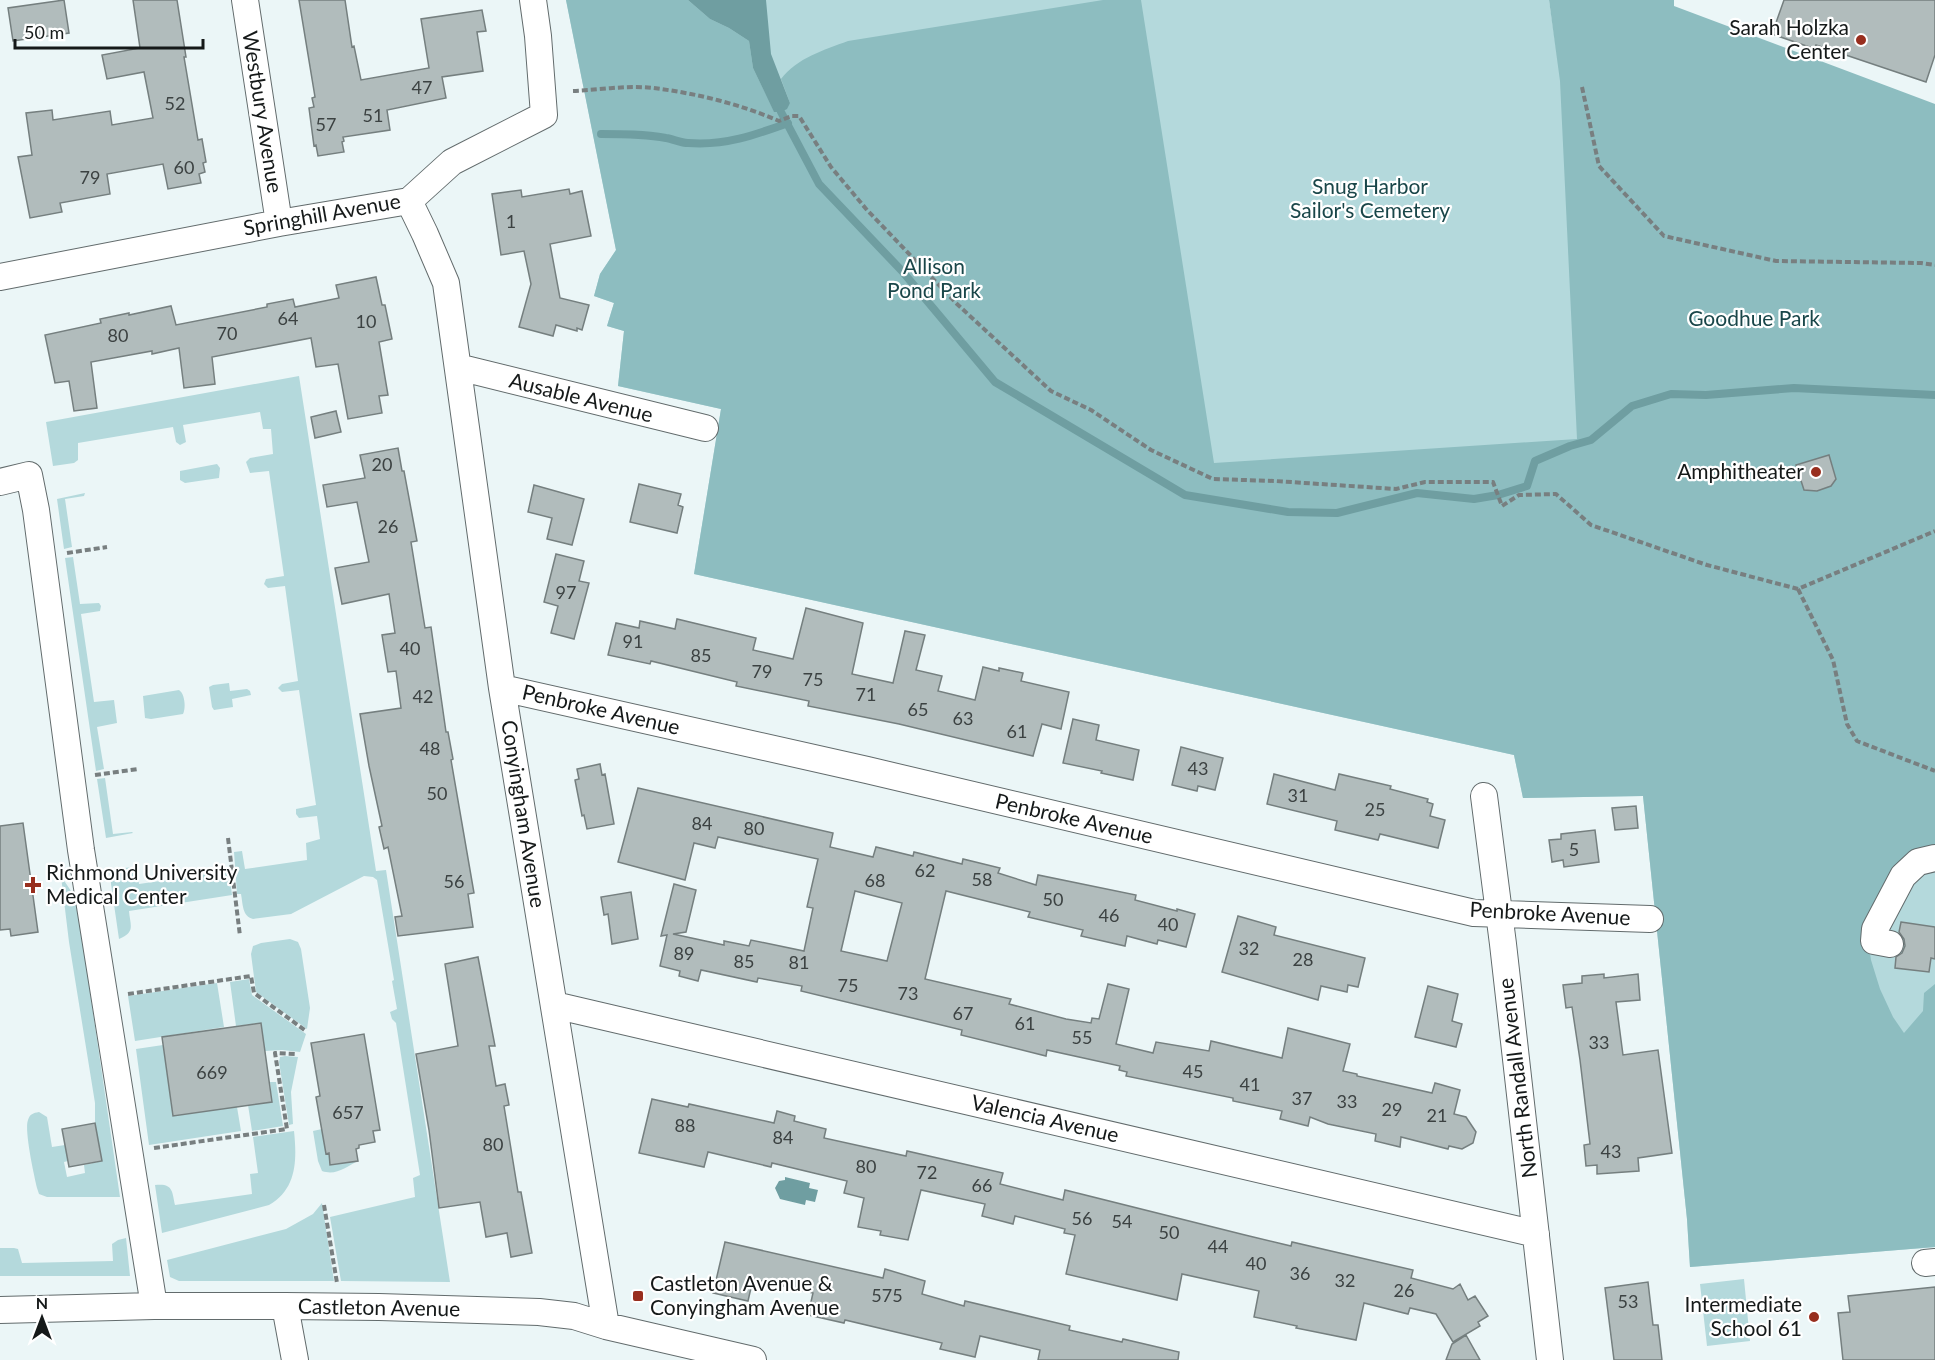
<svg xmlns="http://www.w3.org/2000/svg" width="1935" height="1360" viewBox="0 0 1935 1360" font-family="Lato,sans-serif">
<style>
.green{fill:#b4d9dc}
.forest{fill:#8dbdc0}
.water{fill:#6f9ea1}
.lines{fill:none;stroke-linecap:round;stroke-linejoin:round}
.stream{stroke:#6f9ea1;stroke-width:8}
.building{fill:#b1bcbc;stroke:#757f7f;stroke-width:1.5;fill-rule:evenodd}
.minor-casing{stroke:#626b6c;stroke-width:28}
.path{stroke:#787f80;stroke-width:4;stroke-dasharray:6 3;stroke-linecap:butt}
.minor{stroke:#fff;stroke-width:26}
.poi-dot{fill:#982e1e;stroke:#fff;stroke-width:2}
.labels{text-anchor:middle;stroke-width:4.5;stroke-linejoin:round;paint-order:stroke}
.number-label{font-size:18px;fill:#3c4242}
.poi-label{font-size:21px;fill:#151919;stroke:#fff;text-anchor:end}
.street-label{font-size:21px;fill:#151919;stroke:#fff}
.park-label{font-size:21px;fill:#194649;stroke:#fff}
</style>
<rect width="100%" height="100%" fill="#ebf6f7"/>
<path class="green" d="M566,0H1549L1561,81L1935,159V1247L1690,1267L1687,1219L1643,796L1523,798L1514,755L694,574L721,409L618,386L624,331L607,326L614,303L594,296L600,274L616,250Z
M299,376L376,871L386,870L450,1282L341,1281L330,1217L415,1197L413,1178L420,1175L396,1023L392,1019L390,1012L397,1009L392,981L394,980L377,880L373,877L364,876L291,914L253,919C242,916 243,904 241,894H237L234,852L242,851L245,869L307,860L306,843L320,839L317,816L299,818L296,814V809L316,805L299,690L282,692L278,688L282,684L298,681L285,586L268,588L264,584L266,579L284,576L269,471L250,473L246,462L250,458L273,454L271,429H263L260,412L183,425L186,442L180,445L176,442L173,427L78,443V460L74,463L53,466L46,422Z
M217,464L220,468L219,478L185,483L180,480V471Z
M85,493L84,496L65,499L72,547L64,549L57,499Z
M73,557L80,604L99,603L101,606L100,611L81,614L94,702L114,700L117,723L97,727L104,769L96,771L65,558Z
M229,683L230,691L247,689L250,691L251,695L232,699L233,707L214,710L212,707L209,687L213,685Z
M179,690C185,694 186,708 183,714L151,719L145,718L143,696Z
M105,778L113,834L132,832L133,833L106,838L97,779Z
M133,867L137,869L139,884L229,871L232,895L129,911C130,925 136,932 119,939L109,870Z
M61,876L73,894L78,909L120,1197H47L39,1194L37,1188C34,1175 24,1130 28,1120C30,1114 33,1113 39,1112L47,1117L52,1147L65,1145L68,1161L64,1162L67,1177L85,1173L84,1165L102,1161L95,1123V1103L69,942Z
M290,939L298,942L301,949L310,1008L307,1029L256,992L251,954L253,946L261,943Z
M249,979L252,995L306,1034L300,1052L282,1050L265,1051L261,1023L236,1026L230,982Z
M217,983L224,1027L135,1041L128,996Z
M163,1045L173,1116L237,1107L241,1131L149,1145L136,1049Z
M285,1056L298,1057L291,1092L293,1124L289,1125L279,1062L280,1057Z
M270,1082H276L283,1126L252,1131L248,1105L272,1102Z
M322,1129L326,1153H329L331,1165L358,1161C346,1167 336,1176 322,1171L318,1161L313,1131Z
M294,1131C297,1160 297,1189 269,1205L162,1233L155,1185C173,1183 172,1191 175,1205L252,1194L250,1174L258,1173L253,1137Z
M322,1203L334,1281H179L170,1277L167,1260L286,1229L313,1214Z
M126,1238L130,1276H0V1248H14L18,1249L22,1263L113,1261L112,1244L118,1240Z
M1744,1279L1750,1341L1707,1346L1700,1284Z"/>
<path class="forest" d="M566,0H688L710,19L729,28L749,41L753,68L774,111L790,103L781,79C797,58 824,50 848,41L1103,0H1141L1214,463L1577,439L1560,81L1549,0H1674V6L1935,104V848L1902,861L1875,900L1867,933L1871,960L1880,989L1893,1017L1904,1033L1923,1011L1924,993L1935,984V1247L1690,1267L1687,1219L1643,796L1523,798L1514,755L694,574L721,409L618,386L624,331L607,326L614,303L594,296L600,274L616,250Z"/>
<path class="water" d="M688,0H766L771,54L790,103L787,109L781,112H774L753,68L749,41L729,28L710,19Z
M785,1177L810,1183L809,1188L818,1190L815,1202L806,1200L805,1205L780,1199L775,1188L779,1181L785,1180Z"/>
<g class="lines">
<path class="stream" d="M781,112L819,184L902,271L995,382L1185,495L1288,512L1337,513L1417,493L1474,499L1498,495L1527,486L1535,461L1570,446L1591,440L1632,406L1671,394L1706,395L1794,388L1935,395
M601,134C623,134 644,134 666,138C673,139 681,143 688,143C725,146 755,135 788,123"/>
</g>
<path class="building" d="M64,0L69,33L13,41L8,8Z
M133,0H177L186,57H184L198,140L202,139L206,162L203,163L205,172L199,174L201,183L168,189L163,164L107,174L110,194L60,203L62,212L30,218L18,157L32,155L26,113L52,110L53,120L110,111L112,125L153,118L144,72L107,79L102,55L140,48Z
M299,0H345L352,47L354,46L361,80L429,68L421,19L482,10L486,31L477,32L483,71L442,77L446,98L387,110L390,130L343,137L344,141L342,142L344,152L318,156L316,145L314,146L309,108L314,107L312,98L315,97Z
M1784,0H1935V55L1926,82L1816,45L1815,49L1772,34Z
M569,189L570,194L582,191L591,236L550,244L560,298L589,305L582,330L577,328V331L556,325L553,336L519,327L531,284L524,251L501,255L492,194L521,190L522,197Z
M376,277L382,305H385L392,339L379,342L388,395L379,396L382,413L348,419L338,364L316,367L311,338L212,357L215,384L184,388L179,348L152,354V351L91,362L97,408L74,411L69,381L55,383L45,335L101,323L100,319L129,313V315L171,306L176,325L267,307V304L293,299L295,307L339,298L336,285Z
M336,411L341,432L315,438L311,417Z
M398,448L402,471H404L417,541L411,542L425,628L431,627L446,732H448L453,759L451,760L474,893L468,894L473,927L398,936L395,917L402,916L388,847L384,849L379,827L382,826L369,766L360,714L401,708L396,671L388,672L382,635L395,633L389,594L342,604L335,568L369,562L357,502L327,507L323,485L365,478L360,455Z
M1829,455L1836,479L1831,486L1817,491L1804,490L1796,465Z
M639,484L681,494L678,505L683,507L677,533L630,522Z
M534,485L584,499L572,545L547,539L552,518L528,512Z
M556,554L584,561L579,581L589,583L574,639L551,633L558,606L544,602Z
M806,608L863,623L852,674L893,683L905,631L925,635L916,670L942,676L938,691L975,700L983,667L999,671V668L1023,673L1021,681L1069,692L1061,729L1042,724L1033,756L899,724L808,706L809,701L736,686L737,682L651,661L650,664L608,655L616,623L639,628L640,621L675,629L677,619L756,638L753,650L793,659Z
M1073,719L1099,725L1096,740L1139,750L1133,780L1101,773L1102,771L1063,763Z
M1181,747L1223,758L1215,790L1198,786L1197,791L1172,785Z
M600,764L602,775L605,774L614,824L587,829L584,815L582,816L575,780L579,779L577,769Z
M1274,774L1335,790L1339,774L1391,786L1390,789L1428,799L1427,802L1433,804L1430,816L1445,820L1438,848L1380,834L1378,840L1335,830L1337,821L1267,804Z
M638,788L833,833L830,847L873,857L876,847L913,856L914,852L962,864L963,859L1000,868L998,873L1036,885L1038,875L1136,895L1135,900L1177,911V909L1195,914L1186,947L1158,940L1157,944L1127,936L1125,946L1081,936L1083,930L1028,917L1030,912L946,891L925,979L1011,999L1009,1004L1066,1019L1091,1023L1092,1018L1099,1019L1108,984L1129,989L1116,1044L1153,1053L1156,1042L1209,1051L1211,1041L1282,1058L1288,1028L1350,1044L1343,1071L1357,1074V1076L1432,1093L1435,1083L1460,1090L1454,1114L1466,1117L1476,1132L1473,1143L1462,1149L1449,1146L1448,1149L1401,1137L1400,1147L1375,1141L1376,1134L1328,1124L1310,1117L1308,1126L1280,1119L1282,1111L1233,1101V1098L1126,1076L1127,1072L1119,1070L1120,1066L1047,1050L1046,1056L961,1035L962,1030L801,991L802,986L758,978L757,982L701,970L698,981L679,976L680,971L660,966L667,935L661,936L674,884L696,890L686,932L673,934L724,945V941L749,946L751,940L804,951L813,908L807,907L818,859L718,837L715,848L694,843L685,880L618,862ZM855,891L902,903L887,961L841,951Z
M1636,806L1638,828L1615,830L1612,808Z
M23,823L38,932L11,936L10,929L0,930V826Z
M1595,830L1599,862L1564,867L1563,860L1552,862L1549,840L1561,839V834Z
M631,892L638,939L612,944L608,914L604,915L601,897Z
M1238,916L1276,927L1274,935L1365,958L1358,987L1348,985L1347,992L1321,986L1318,1000L1222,972Z
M1901,922L1935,927V959L1931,958L1929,972L1895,968L1896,957L1902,953L1905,946L1904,939L1899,932Z
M478,957L495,1046H489L496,1086L505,1084L509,1105L504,1106L518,1192H521L532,1253L511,1257L507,1233L486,1237L480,1202L439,1208L429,1130L416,1054L458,1046L445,964Z
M1604,974V978L1638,974L1640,1000L1616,1002L1623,1055L1658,1050L1672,1153L1638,1158L1639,1171L1597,1174V1165L1586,1166L1584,1145L1590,1144L1580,1060L1572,1007L1566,1008L1563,985L1582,983V976Z
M1428,986L1458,994L1452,1021L1462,1024L1456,1047L1415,1037Z
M261,1023L272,1102L173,1116L162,1037Z
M364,1034L380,1130L373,1131L375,1142L359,1145V1148L356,1149L358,1161L330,1165L329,1153L326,1154L316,1097L320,1096L311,1043Z
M652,1099L688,1107L689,1104L774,1123L777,1111L795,1116L794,1121L826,1129L824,1138L906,1156L907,1151L1003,1173L1000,1184L1063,1200L1065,1190L1245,1235L1291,1246L1292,1242L1413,1270L1411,1278L1453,1289L1460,1284L1468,1300L1475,1296L1488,1316L1478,1322L1480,1326L1453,1342L1436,1314L1410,1308L1408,1314L1364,1303L1356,1340L1296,1328L1297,1326L1254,1317L1259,1291L1182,1274L1177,1300L1066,1274L1075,1235L1064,1233L1065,1229L1015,1216L1013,1224L982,1216L985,1204L921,1190L908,1240L880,1235L881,1231L858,1227L864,1198L844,1193L847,1181L772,1163L771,1167L708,1152L704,1167L639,1153Z
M95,1123L102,1161L69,1167L62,1129Z
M725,1242L883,1278L885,1269L925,1281L922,1294L964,1306L965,1301L1070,1326L1069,1330L1122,1342L1123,1339L1179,1352L1178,1360H1038L1040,1350L980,1336L975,1357L940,1349L942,1343L845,1320L844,1323L808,1315L813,1293L753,1279L748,1301L713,1293Z
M1648,1282L1653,1325H1658L1662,1360H1614L1605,1288Z
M1935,1287V1360H1843L1838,1313L1850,1312L1848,1296Z
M1466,1335L1480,1360H1446L1452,1344Z"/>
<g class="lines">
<defs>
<path id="minor" d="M245,0L279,223
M409,201L425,234L446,283L502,688L606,1326
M0,277L279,223L409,201L452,162L544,115L538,36L533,0
M458,367L705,428
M0,482L29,475L36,510L81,850L154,1306
M502,688L867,770L1474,913L1650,919
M1484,796L1503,944L1550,1360
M1890,944L1874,941L1875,929L1903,876L1918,862L1935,858
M554,1005L1536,1234
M1925,1263L1935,1262
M285,1306L295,1360
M0,1310L154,1306H285L379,1307L539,1312L574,1316L606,1326L753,1360"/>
</defs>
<use href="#minor" class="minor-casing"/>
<path class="path" d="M1582,87L1599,166L1664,236L1776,261L1921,263L1935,265
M573,91C599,90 627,85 653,88C695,93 740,104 779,121L792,116H799L831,167L867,210L957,304L1051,391L1091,410L1151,450L1213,479L1275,481L1396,489L1425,482H1493L1502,506L1519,495L1556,494L1591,525L1707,565L1798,589L1935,531
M67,553L107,547
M1798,589L1833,660L1847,724L1857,741L1935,771
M95,775L138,769
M228,838L240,936
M128,994L251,976L254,993L306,1031
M154,1148L287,1129L275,1053L296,1054
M324,1205L337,1283"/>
<use href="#minor" class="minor"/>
</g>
<g class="poi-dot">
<circle cx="1861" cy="40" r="6"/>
<circle cx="1816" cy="472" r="6"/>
<path d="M30 876h6v6h6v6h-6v6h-6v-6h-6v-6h6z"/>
<rect x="632" y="1290" width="12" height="12" rx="3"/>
<circle cx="1814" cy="1317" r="6"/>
</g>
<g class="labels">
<g class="number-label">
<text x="422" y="94">47</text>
<text x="175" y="110">52</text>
<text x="373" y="122">51</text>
<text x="326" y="131">57</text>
<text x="184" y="174">60</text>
<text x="90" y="184">79</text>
<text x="511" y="228">1</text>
<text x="288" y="325">64</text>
<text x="366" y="328">10</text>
<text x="227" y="340">70</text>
<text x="118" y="342">80</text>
<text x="382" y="471">20</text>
<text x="388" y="533">26</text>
<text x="566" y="599">97</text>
<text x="633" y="648">91</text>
<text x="410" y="655">40</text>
<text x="701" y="662">85</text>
<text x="762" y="678">79</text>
<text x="813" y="686">75</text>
<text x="866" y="701">71</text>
<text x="423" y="703">42</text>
<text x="918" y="716">65</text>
<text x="963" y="725">63</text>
<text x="1017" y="738">61</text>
<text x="430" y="755">48</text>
<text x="1198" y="775">43</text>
<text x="437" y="800">50</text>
<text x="1298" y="802">31</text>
<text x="1375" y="816">25</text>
<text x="702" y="830">84</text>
<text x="754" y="835">80</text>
<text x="1574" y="856">5</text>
<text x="925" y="877">62</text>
<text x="982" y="886">58</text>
<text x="875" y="887">68</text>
<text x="454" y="888">56</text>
<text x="1053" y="906">50</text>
<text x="1109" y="922">46</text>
<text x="1168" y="931">40</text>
<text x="1249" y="955">32</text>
<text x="684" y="960">89</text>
<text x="1303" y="966">28</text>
<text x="744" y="968">85</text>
<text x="799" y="969">81</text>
<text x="848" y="992">75</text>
<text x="908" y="1000">73</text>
<text x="963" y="1020">67</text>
<text x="1025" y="1030">61</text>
<text x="1082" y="1044">55</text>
<text x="1599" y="1049">33</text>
<text x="1193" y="1078">45</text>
<text x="212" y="1079">669</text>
<text x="1250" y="1091">41</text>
<text x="1302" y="1105">37</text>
<text x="1347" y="1108">33</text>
<text x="1392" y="1116">29</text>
<text x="348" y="1119">657</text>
<text x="1437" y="1122">21</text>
<text x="685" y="1132">88</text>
<text x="783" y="1144">84</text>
<text x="493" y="1151">80</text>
<text x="1611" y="1158">43</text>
<text x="866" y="1173">80</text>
<text x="927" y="1179">72</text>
<text x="982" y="1192">66</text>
<text x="1082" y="1225">56</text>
<text x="1122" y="1228">54</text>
<text x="1169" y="1239">50</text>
<text x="1218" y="1253">44</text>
<text x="1256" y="1270">40</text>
<text x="1300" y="1280">36</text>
<text x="1345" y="1287">32</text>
<text x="1404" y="1297">26</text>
<text x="887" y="1302">575</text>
<text x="1628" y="1308">53</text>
</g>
<g class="poi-label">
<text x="1849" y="35">Sarah Holzka<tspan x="1849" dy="24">Center</tspan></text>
<text x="1804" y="479">Amphitheater</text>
<text x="46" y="880" text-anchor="start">Richmond University<tspan x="46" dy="24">Medical Center</tspan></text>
<text x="650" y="1291" text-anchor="start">Castleton Avenue &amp;<tspan x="650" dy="24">Conyingham Avenue</tspan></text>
<text x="1802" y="1312">Intermediate<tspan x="1802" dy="24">School 61</tspan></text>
</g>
<g class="street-label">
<text transform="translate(262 112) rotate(81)" y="7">Westbury Avenue</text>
<text transform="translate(322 215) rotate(-10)" y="7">Springhill Avenue</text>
<text transform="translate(581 398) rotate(14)" y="7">Ausable Avenue</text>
<text transform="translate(601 710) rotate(13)" y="7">Penbroke Avenue</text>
<text transform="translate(523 814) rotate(81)" y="7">Conyingham Avenue</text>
<text transform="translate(1074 819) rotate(13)" y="7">Penbroke Avenue</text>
<text transform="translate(1550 914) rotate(3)" y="7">Penbroke Avenue</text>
<text transform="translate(1518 1078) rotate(-97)" y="7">North Randall Avenue</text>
<text transform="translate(1045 1119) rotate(13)" y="7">Valencia Avenue</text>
<text transform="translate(379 1308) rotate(1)" y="7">Castleton Avenue</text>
</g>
<g class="park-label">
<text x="1370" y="194">Snug Harbor<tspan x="1370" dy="24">Sailor's Cemetery</tspan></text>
<text x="934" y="274">Allison<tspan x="934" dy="24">Pond Park</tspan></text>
<text x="1754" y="326">Goodhue Park</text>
</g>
</g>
<g transform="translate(42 1318)" stroke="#ffffff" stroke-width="4.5" paint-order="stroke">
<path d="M0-4.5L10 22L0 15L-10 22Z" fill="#151919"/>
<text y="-9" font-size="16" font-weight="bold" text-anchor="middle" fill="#151919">N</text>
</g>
<path d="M15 39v9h188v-9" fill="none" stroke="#151919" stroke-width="3"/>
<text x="24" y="39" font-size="18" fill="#151919" stroke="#ffffff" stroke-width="4.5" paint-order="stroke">50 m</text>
</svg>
